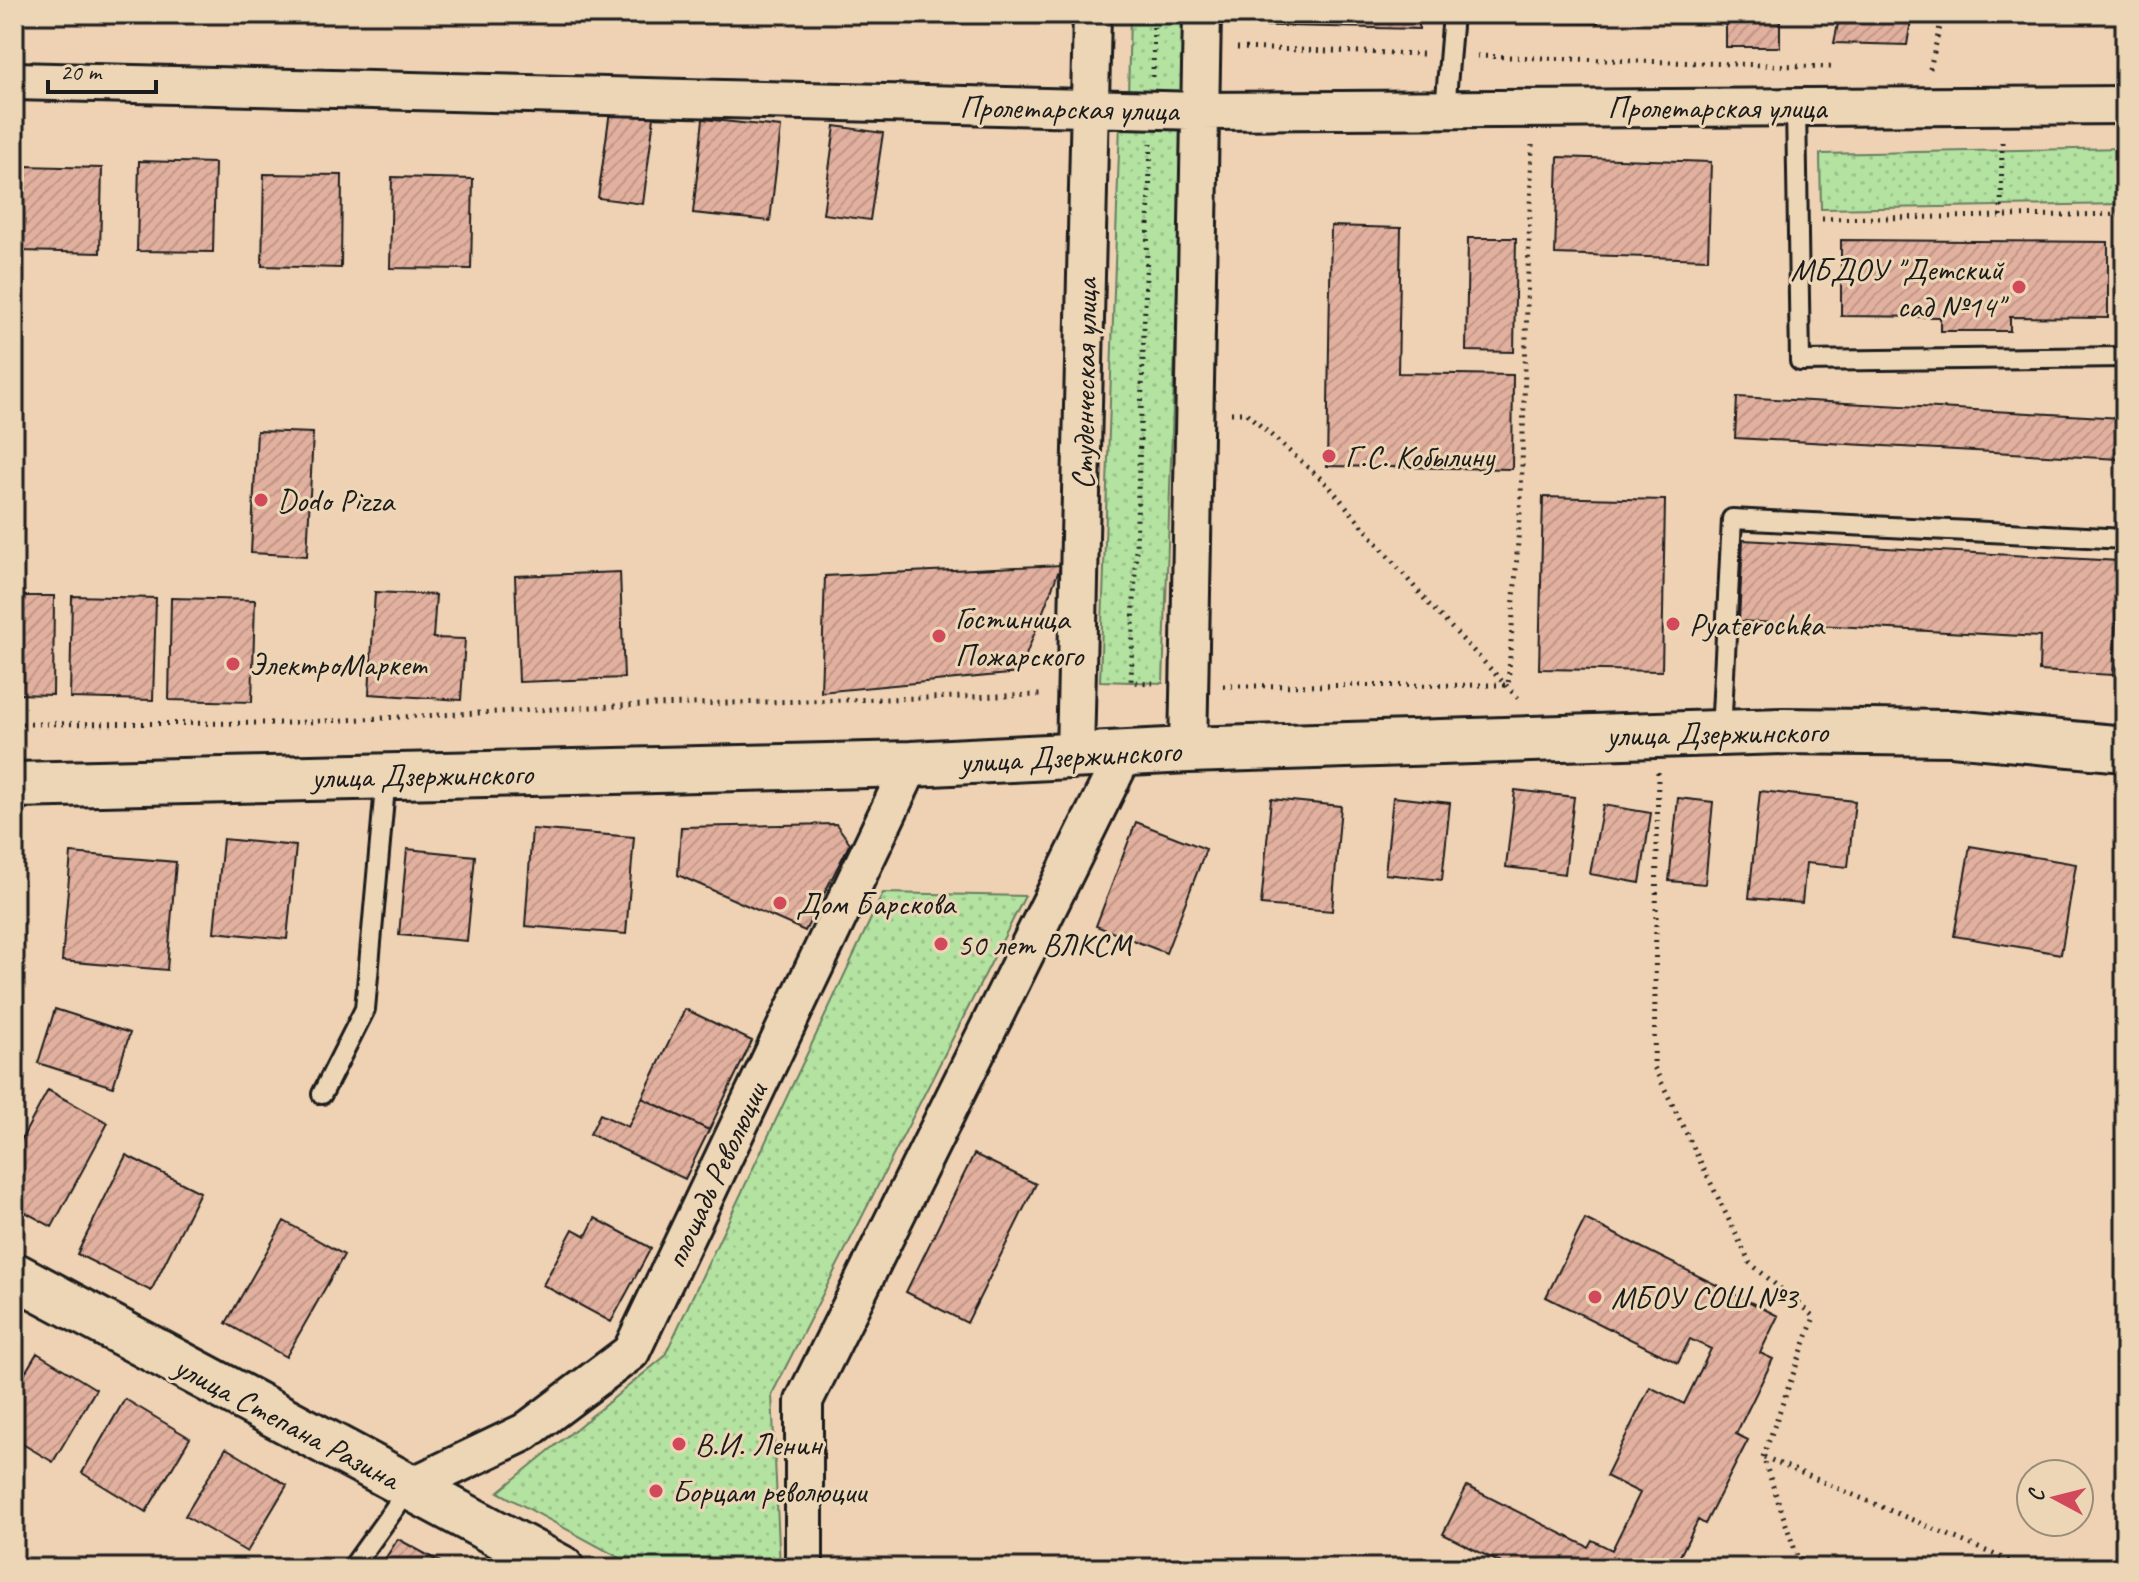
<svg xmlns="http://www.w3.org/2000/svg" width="2139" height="1582" viewBox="0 0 2139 1582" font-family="Caveat,sans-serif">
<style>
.grass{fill:url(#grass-dots);stroke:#687f5e;stroke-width:2}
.building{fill:url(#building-hatch);stroke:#1c1c1c;stroke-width:2}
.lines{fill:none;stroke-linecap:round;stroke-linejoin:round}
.service-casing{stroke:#1c1c1c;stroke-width:24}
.minor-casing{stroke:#1c1c1c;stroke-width:42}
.tertiary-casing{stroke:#1c1c1c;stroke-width:50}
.secondary-casing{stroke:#1c1c1c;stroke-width:50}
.path{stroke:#1c1c1c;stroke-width:5;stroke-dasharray:2 6;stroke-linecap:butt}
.service{stroke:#edd6b6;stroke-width:18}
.minor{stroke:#edd6b6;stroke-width:36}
.tertiary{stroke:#edd6b6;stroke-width:44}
.secondary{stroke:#edd6b6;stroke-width:44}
.poi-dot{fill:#d1495b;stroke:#edd6b6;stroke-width:3}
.labels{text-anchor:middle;stroke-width:6;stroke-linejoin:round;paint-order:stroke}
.street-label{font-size:32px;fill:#1c1c1c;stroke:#edd6b6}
.poi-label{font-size:32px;fill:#1c1c1c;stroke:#edd6b6;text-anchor:start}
</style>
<defs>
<pattern id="grass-dots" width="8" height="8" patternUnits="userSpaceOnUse" patternTransform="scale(2)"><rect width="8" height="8" fill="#b3e2a1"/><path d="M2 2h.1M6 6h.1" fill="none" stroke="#99c18a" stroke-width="1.8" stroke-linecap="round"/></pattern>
<pattern id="building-hatch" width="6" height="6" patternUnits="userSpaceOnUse" patternTransform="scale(2)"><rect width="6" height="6" fill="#e2b09e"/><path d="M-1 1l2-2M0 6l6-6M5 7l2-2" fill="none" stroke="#c19788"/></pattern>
</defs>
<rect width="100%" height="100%" fill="#efd2b4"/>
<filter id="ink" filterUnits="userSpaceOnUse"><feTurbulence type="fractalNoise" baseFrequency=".0125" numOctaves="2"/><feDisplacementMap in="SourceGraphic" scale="16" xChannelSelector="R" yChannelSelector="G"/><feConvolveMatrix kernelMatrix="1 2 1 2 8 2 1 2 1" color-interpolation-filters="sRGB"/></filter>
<g filter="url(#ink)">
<path class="grass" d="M1130,14H1190L1189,98L1128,97Z
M1120,124L1183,127L1163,683L1100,681Z
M2125,148V204L1821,209L1820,154Z
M883,893L1025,896L772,1394L780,1568H638L498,1492L664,1357Z"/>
<path class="building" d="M1237,14H1419V29L1237,25Z
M1485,14H1598V23L1484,20Z
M1726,14H1780V47H1726Z
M1840,14H1912L1907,45L1834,43Z
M610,111L654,117L643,204L598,198Z
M703,119L781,127L770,221L693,213Z
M835,126L883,133L870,220L823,214Z
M1558,157L1711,162L1708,259L1555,254Z
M139,161L215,163L213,252L137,251Z
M23,166L102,168L100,253L21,251Z
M264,174L342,175L341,268L262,266Z
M392,177L473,179L471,269L390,268Z
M1331,226L1401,228L1398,373L1513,375L1512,469L1327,466Z
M1468,238H1516L1514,352L1466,351Z
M1841,240L2108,242V318L2010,317V331H1940V317L1841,316Z
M1737,397L2122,418L2119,459L1735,438Z
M257,431L313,433L307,556L251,553Z
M1543,497L1665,500L1662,671L1539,669Z
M1743,540L2119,561L2113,675L2039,671L2040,637L1739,621Z
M1061,565L1019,673L821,692L825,576Z
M620,572L624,678L519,682L515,576Z
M375,592L436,595L433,638L465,639L461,700L369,694Z
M14,596H54L53,695L14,694Z
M72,596L156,598L153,700L70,698Z
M171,598L255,600L252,702L169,700Z
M1515,790L1574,797L1565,874L1506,867Z
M1760,791L1855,801L1848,867L1806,863L1802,903L1749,898Z
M1393,797L1450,803L1442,880L1385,874Z
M1678,798L1713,802L1705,884L1669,881Z
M1271,799L1341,806L1332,911L1261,905Z
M1603,805L1651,813L1640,883L1590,874Z
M1136,822L1206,849L1166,953L1096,926Z
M836,824L850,843L805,931L678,875L681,827Z
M532,829L634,837L626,934L525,926Z
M223,839L296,846L287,939L214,932Z
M1970,846L2076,864L2061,954L1954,936Z
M407,849L475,856L467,941L399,935Z
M71,853L176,862L167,970L62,961Z
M55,1009L130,1033L113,1087L38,1063Z
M685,1009L752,1041L709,1130L642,1098Z
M48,1090L108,1123L52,1227L14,1206V1153Z
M642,1098L709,1130L685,1179L590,1134L600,1114L628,1127Z
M974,1154L1036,1184L967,1323L906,1292Z
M126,1155L200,1192L151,1291L77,1254Z
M595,1218L651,1248L611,1322L543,1285L573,1229L586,1236Z
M1585,1219L1778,1316L1760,1353L1773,1359L1736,1434L1748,1440L1705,1524L1698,1520L1674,1568H1511L1443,1534L1467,1486L1588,1547L1592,1540L1612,1550L1640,1493L1606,1476L1650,1387L1684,1404L1711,1349L1690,1339L1678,1363L1546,1297Z
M284,1221L344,1255L286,1357L226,1323Z
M37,1353L96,1389L53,1462L14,1439V1391Z
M125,1399L190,1438L146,1512L82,1473Z
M226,1448L287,1485L247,1552L185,1516Z
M398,1539L451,1568H379Z"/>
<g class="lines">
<defs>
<path id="service" d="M1796,107L1800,361L2125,357
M1445,110L1453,14
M1721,733L1732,519L2125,539
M322,1094L365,1009L386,776
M352,1568L410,1487"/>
<path id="minor" d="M14,81L1200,111L2125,105
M1188,750L1202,14
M1075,755L1092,14
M410,1487L525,1432L631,1352L911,764
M804,1568V1401L1125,752"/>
<path id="tertiary" d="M14,1275L561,1568"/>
<path id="secondary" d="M14,785L911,764L1188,750L1782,731L1952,733L2125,749"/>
</defs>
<use href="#service" class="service-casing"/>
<use href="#minor" class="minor-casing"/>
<use href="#tertiary" class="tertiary-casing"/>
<use href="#secondary" class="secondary-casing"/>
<path class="path" d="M1237,48L1423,54
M1477,56L1831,67
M1930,69L1943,14
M1153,77L1154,14
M1151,143L1131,682L1153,683
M2001,216L2002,141
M1822,219L2125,214
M1231,413H1246L1328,485L1428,603L1518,698
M1223,686L1508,685L1521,497L1532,145
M14,724L286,723L613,706L1040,695
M1658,772L1654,1067L1750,1263L1814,1317L1763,1457L1801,1568
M1764,1457L2026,1568"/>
<use href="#service" class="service"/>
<use href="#minor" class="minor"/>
<use href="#tertiary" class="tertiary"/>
<use href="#secondary" class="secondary"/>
</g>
</g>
<g class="poi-dot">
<circle cx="2019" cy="287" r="8"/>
<circle cx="1329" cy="456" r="8"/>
<circle cx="261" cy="500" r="8"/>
<circle cx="1673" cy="624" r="8"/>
<circle cx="939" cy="636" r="8"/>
<circle cx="233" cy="664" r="8"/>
<circle cx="780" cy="903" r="8"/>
<circle cx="941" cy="944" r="8"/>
<circle cx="1595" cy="1297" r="8"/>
<circle cx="679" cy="1444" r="8"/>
<circle cx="656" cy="1491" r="8"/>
</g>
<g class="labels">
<g class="street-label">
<text x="1717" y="118">Пролетарская улица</text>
<text transform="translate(1069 108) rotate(1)" y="11">Пролетарская улица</text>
<text transform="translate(1084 384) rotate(-89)" y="11">Студенческая улица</text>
<text transform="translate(1717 733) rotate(-1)" y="11">улица Дзержинского</text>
<text transform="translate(1070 756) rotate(-3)" y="11">улица Дзержинского</text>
<text transform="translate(422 775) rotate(-1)" y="11">улица Дзержинского</text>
<text transform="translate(715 1175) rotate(-65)" y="11">площадь Революции</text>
<text transform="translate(287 1422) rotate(28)" y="11">улица Степана Разина</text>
</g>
<g class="poi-label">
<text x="2003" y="280" text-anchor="end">МБДОУ "Детский<tspan x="2003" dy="37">сад №14"</tspan></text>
<text x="1345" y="467">Г.С. Кобылину</text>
<text x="277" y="511">Dodo Pizza</text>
<text x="955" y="629">Гостиница<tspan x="955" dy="37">Пожарского</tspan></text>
<text x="1689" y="635">Pyaterochka</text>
<text x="249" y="675">ЭлектроМаркет</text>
<text x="796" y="914">Дом Барскова</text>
<text x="957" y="955">50 лет ВЛКСМ</text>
<text x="1611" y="1308">МБОУ СОШ №3</text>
<text x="695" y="1455">В.И. Ленин</text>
<text x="672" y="1502">Борцам революции</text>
</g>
</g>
<rect width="2139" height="1582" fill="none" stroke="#edd6b6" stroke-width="48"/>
<rect x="24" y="24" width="2091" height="1534" fill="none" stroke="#1c1c1c" stroke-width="3" filter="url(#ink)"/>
<g transform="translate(2055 1498) rotate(277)"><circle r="38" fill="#edd6b6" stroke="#998c78" stroke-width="2"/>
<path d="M0-6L14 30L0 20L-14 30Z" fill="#d1495b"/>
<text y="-12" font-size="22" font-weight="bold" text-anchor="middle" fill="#1c1c1c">С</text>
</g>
<path d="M48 80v12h108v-12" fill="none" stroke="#1c1c1c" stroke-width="4"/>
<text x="60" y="80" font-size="24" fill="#1c1c1c" stroke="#edd6b6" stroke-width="6" paint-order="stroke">20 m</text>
</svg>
